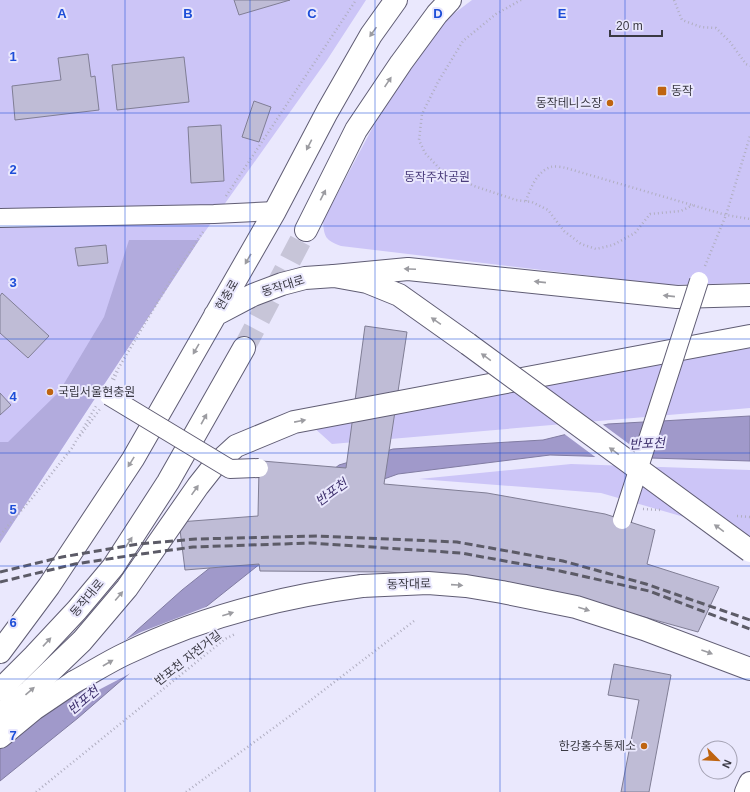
<svg xmlns="http://www.w3.org/2000/svg" width="750" height="792" viewBox="0 0 750 792" font-family="Arial,'Noto Sans KR',sans-serif">
<style>
.green{fill:#ccc5f7}
.forest{fill:#b2abdd}
.water{fill:#a099ca;stroke:#817ca2}
.pier{fill:#eae8fd}
.building{fill:#bfbcd6;stroke:#807e95}
.lines{fill:none;stroke-linecap:round;stroke-linejoin:round}
.major-tunnel{stroke:#c7c5d8;stroke-width:22;stroke-dasharray:22 11;stroke-linecap:butt}
.minor-casing{stroke:#605d74;stroke-width:20}
.major-casing{stroke:#605d74;stroke-width:24}
.highway-casing{stroke:#605d74;stroke-width:24}
.path{stroke:#b0aec0;stroke-width:2.5;stroke-dasharray:1 3;stroke-linecap:butt}
.minor{stroke:#fff;stroke-width:18}
.major{stroke:#fff;stroke-width:22}
.highway{stroke:#fff;stroke-width:22}
.rail{stroke:#5c5b67;stroke-width:3;stroke-dasharray:8 4;stroke-linecap:butt}
.minor-bridge-casing{stroke:#605d74;stroke-width:20;stroke-linecap:butt}
.major-bridge-casing{stroke:#605d74;stroke-width:24;stroke-linecap:butt}
.minor-bridge{stroke:#fff;stroke-width:18}
.major-bridge{stroke:#fff;stroke-width:22}
.oneway{fill:#9c9ca1}
.grid{fill:none;stroke:#1d4ed8;stroke-width:1;stroke-opacity:0.55}
.poi-dot{fill:#bf6410;stroke:#eae8fd;stroke-width:1.5}
.labels{text-anchor:middle;stroke-width:4;stroke-linejoin:round;paint-order:stroke}
.poi-label{font-size:12px;fill:#3a3943;stroke:#eae8fd;text-anchor:start}
.park-label{font-size:12px;fill:#4a3c7b;stroke:#eae8fd}
.street-label{font-size:12px;fill:#3a3943;stroke:#eae8fd}
.water-label{font-size:13px;font-style:italic;fill:#3e306d;stroke:#eae8fd}
.grid-label{font-size:13px;text-anchor:middle;font-weight:bold;fill:#1d4ed8;stroke:#eae8fd;stroke-width:4;stroke-linejoin:round;paint-order:stroke}
</style>
<rect width="100%" height="100%" fill="#eae8fd"/>
<path class="green" d="M0,0H366L327,60L199,240L0,543Z
M472,0H750V283L668,285L341,246C326,240 324,238 323,221L384,106L444,21Z
M750,348V408L332,444L311,425Z
M571,464L750,470V536L601,493L419,479Z"/>
<path class="forest" d="M129,240H199L0,543V442H8L59,392L104,317Z"/>
<path class="water" d="M750,416V461L550,455L398,474L353,490L207,606L78,718L0,781V749L61,698L182,590L339,465L393,449L543,440L608,424Z"/>
<path class="pier" d="M602,424L652,461L598,459L563,433Z
M211,605L133,672L87,696L77,681L119,643L141,632Z"/>
<path class="building" d="M234,0H290L239,15Z
M88,54L91,77L95,76L99,110L15,120L12,86L61,80L58,58Z
M184,57L189,102L117,110L112,65Z
M254,101L271,107L259,142L242,137Z
M221,125L224,181L191,183L188,127Z
M106,245L108,263L78,266L75,248Z
M2,293L49,336L28,358L0,333V296Z
M365,326L407,332L384,484L487,493L605,514L655,530L647,564L719,587L698,632L558,593L469,578L388,572L260,571L259,564L185,570L179,522L258,516L259,468L262,461L346,468Z
M0,393L11,405L0,415Z
M614,664L671,675L649,792H621L639,700L608,695Z"/>
<g class="lines">
<path class="major-tunnel" d="M244,348L306,230"/>
<defs>
<path id="minor" d="M0,218L214,214L275,211"/>
<path id="major" d="M306,230L356,130L401,63L437,14L450,0
M215,315L253,295L282,284L305,278L334,276L367,282L399,295L468,344
M362,586L428,583L466,586L502,592L576,607L644,629L750,669
M0,652L49,586L133,459L275,211L327,112L371,35L396,0
M0,690L34,656L77,610L113,567L168,482L244,348
M0,737L34,709L74,682"/>
<path id="highway" d="M334,276L408,269L677,297L750,295
M0,715L30,691L82,641L127,588L198,486L213,467L236,446L294,422L750,336
M746,792L750,783"/>
</defs>
<use href="#minor" class="minor-casing"/>
<use href="#major" class="major-casing"/>
<use href="#highway" class="highway-casing"/>
<path class="path" d="M521,0L496,14L463,41L438,82L422,114L419,140L425,153L439,168L474,186L516,200L532,202L548,210L564,231L581,244L596,249L613,245L635,233L650,214L681,211L693,205
M674,0L682,20L701,27L716,28L730,42L746,64L750,66
M226,196L356,0
M526,201C530,189 537,171 551,167C555,166 562,167 566,168L726,215L750,219
M705,266L726,215L750,136
M112,379L172,278L203,232
M114,380L118,370
M80,436L100,409
M643,509L662,510
M737,516L750,517
M0,535L33,497L72,448L96,406
M36,792L225,639L235,634
M186,792L294,713L414,621"/>
<use href="#minor" class="minor"/>
<use href="#major" class="major"/>
<use href="#highway" class="highway"/>
<path class="rail" d="M0,572L62,557L138,544L196,539L317,536L457,542L563,561L646,584L750,620
M0,582L75,564L141,554L193,547L311,543L461,553L560,571L649,591L750,629"/>
<defs>
<path id="minor-bridge" d="M109,396L230,469L259,468
M622,520L699,281"/>
<path id="major-bridge" d="M468,344L750,551
M74,682C91,673 108,662 125,654C201,617 279,597 362,586"/>
</defs>
<use href="#minor-bridge" class="minor-bridge-casing"/>
<use href="#major-bridge" class="major-bridge-casing"/>
<use href="#minor-bridge" class="minor-bridge"/>
<use href="#major-bridge" class="major-bridge"/>
</g>
<defs><path id="oneway-solid" d="M-6-.8H1V-3.2L6.5 0L1 3.2V.8H-6Z"/></defs>
<g class="oneway">
<use href="#oneway-solid" transform="translate(373 32) rotate(125)"/>
<use href="#oneway-solid" transform="translate(388 82) rotate(-56)"/>
<use href="#oneway-solid" transform="translate(309 145) rotate(117)"/>
<use href="#oneway-solid" transform="translate(323 195) rotate(-63)"/>
<use href="#oneway-solid" transform="translate(248 259) rotate(120)"/>
<use href="#oneway-solid" transform="translate(410 269) rotate(-178)"/>
<use href="#oneway-solid" transform="translate(540 282) rotate(-174)"/>
<use href="#oneway-solid" transform="translate(669 296) rotate(-174)"/>
<use href="#oneway-solid" transform="translate(436 321) rotate(-145)"/>
<use href="#oneway-solid" transform="translate(196 349) rotate(120)"/>
<use href="#oneway-solid" transform="translate(486 357) rotate(-144)"/>
<use href="#oneway-solid" transform="translate(204 419) rotate(-61)"/>
<use href="#oneway-solid" transform="translate(300 421) rotate(-11)"/>
<use href="#oneway-solid" transform="translate(614 451) rotate(-144)"/>
<use href="#oneway-solid" transform="translate(131 462) rotate(122)"/>
<use href="#oneway-solid" transform="translate(195 490) rotate(-55)"/>
<use href="#oneway-solid" transform="translate(719 528) rotate(-144)"/>
<use href="#oneway-solid" transform="translate(129 542) rotate(-57)"/>
<use href="#oneway-solid" transform="translate(457 585) rotate(4)"/>
<use href="#oneway-solid" transform="translate(119 596) rotate(-50)"/>
<use href="#oneway-solid" transform="translate(584 609) rotate(18)"/>
<use href="#oneway-solid" transform="translate(228 614) rotate(-18)"/>
<use href="#oneway-solid" transform="translate(47 642) rotate(-47)"/>
<use href="#oneway-solid" transform="translate(707 652) rotate(20)"/>
<use href="#oneway-solid" transform="translate(108 663) rotate(-30)"/>
<use href="#oneway-solid" transform="translate(30 691) rotate(-41)"/>
</g>
<path class="grid" d="M125,0V792M250,0V792M375,0V792M500,0V792M625,0V792M0,113H750M0,226H750M0,339H750M0,453H750M0,566H750M0,679H750"/>
<g class="poi-dot">
<rect x="657" y="86" width="10" height="10" rx="2"/>
<circle cx="610" cy="103" r="4"/>
<circle cx="50" cy="392" r="4"/>
<circle cx="644" cy="746" r="4"/>
</g>
<g class="labels">
<g class="poi-label">
<text x="671" y="95">동작</text>
<text x="602" y="107" text-anchor="end">동작테니스장</text>
<text x="58" y="396">국립서울현충원</text>
<text x="636" y="750" text-anchor="end">한강홍수통제소</text>
</g>
<g class="park-label">
<text x="437" y="181">동작주차공원</text>
</g>
<g class="street-label">
<text transform="translate(283 286) rotate(-17)" y="4">동작대로</text>
<text transform="translate(227 295) rotate(-60)" y="4">현충로</text>
<text transform="translate(409 584) rotate(-1)" y="4">동작대로</text>
<text transform="translate(87 598) rotate(-50)" y="4">동작대로</text>
<text transform="translate(188 658) rotate(-38)" y="4">반포천 자전거길</text>
</g>
<g class="water-label">
<text transform="translate(647 443) rotate(-3)" y="5">반포천</text>
<text transform="translate(331 492) rotate(-36)" y="5">반포천</text>
<text transform="translate(83 700) rotate(-40)" y="5">반포천</text>
</g>
</g>
<g class="grid-label">
<text x="62" y="18">A</text>
<text x="188" y="18">B</text>
<text x="312" y="18">C</text>
<text x="438" y="18">D</text>
<text x="562" y="18">E</text>
<text x="13" y="61">1</text>
<text x="13" y="174">2</text>
<text x="13" y="287">3</text>
<text x="13" y="401">4</text>
<text x="13" y="514">5</text>
<text x="13" y="627">6</text>
<text x="13" y="740">7</text>
</g>
<g transform="translate(718 760) rotate(114)"><circle r="19" fill="#eae8fd" stroke="#a4a2b3"/>
<path d="M0-3L7 15L0 10L-7 15Z" fill="#bf6410"/>
<text y="-6" font-size="11" font-weight="bold" text-anchor="middle" fill="#3a3943">N</text>
</g>
<path d="M610 30v6h52v-6" fill="none" stroke="#3a3943" stroke-width="2"/>
<text x="616" y="30" font-size="12" fill="#3a3943" stroke="#eae8fd" stroke-width="3" paint-order="stroke">20 m</text>
</svg>
